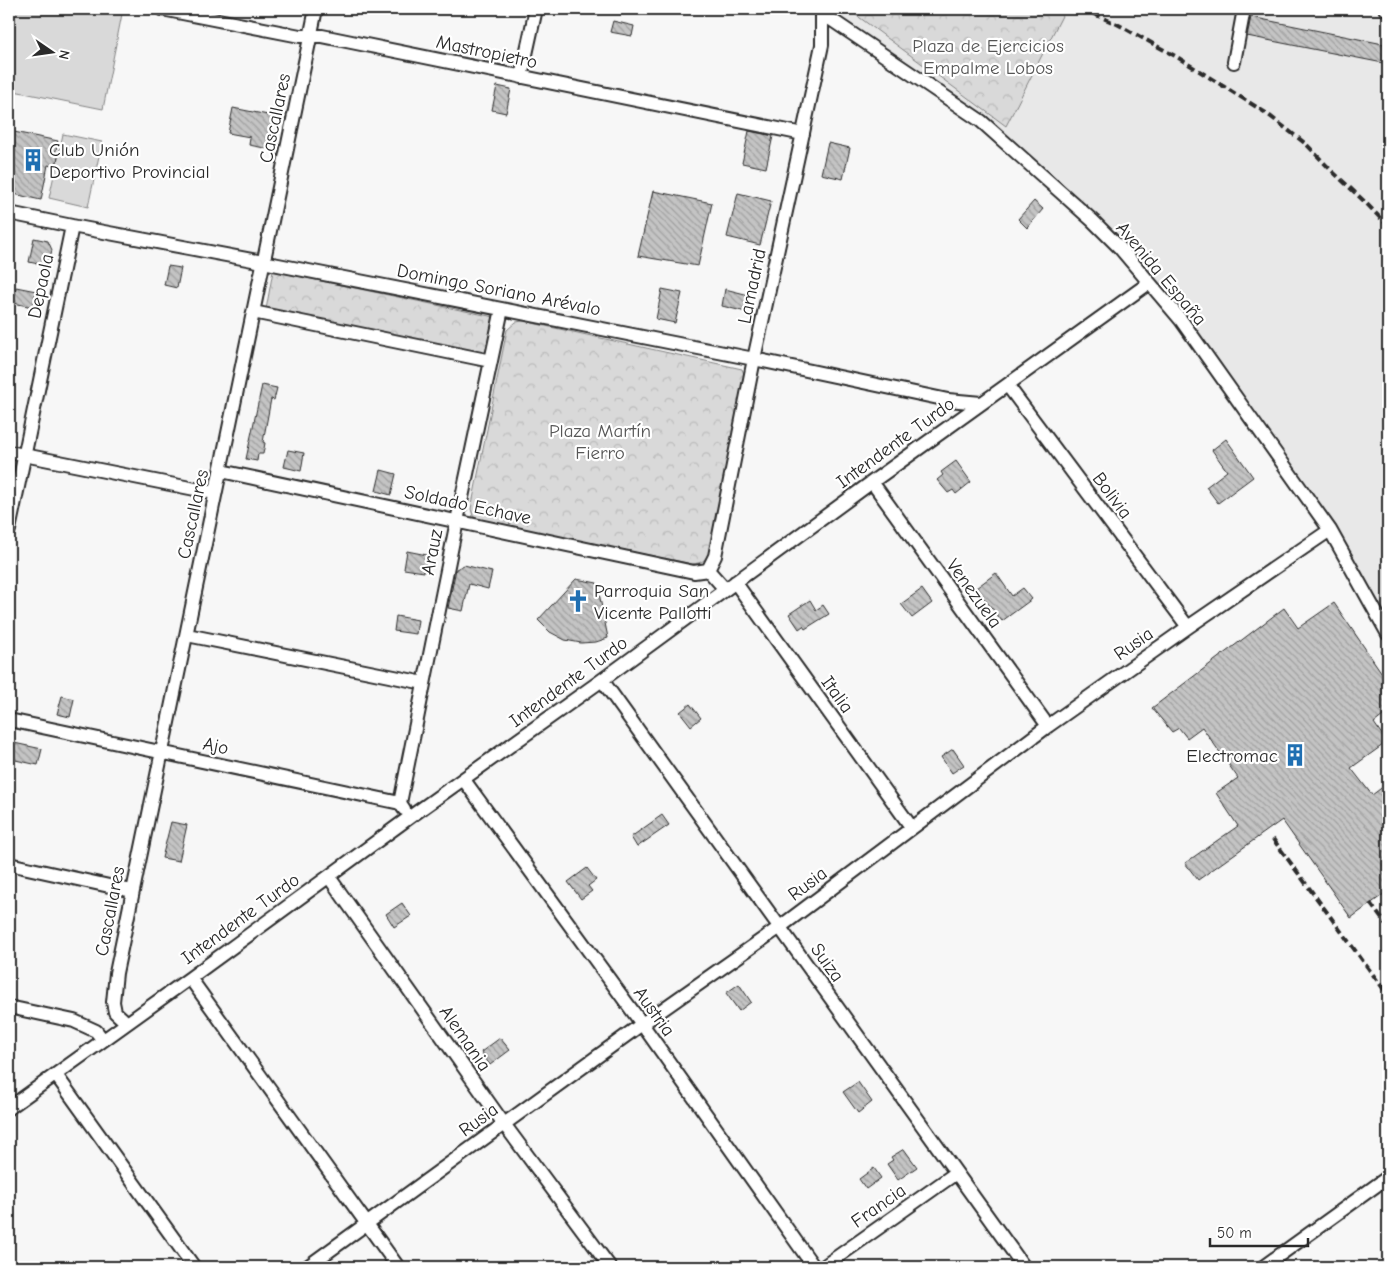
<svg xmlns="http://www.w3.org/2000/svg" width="1397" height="1276" viewBox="0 0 1397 1276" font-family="'Comic Neue',sans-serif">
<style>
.built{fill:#e8e8e8}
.forest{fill:url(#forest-crowns);stroke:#828282}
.pitch{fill:#d9d9d9;stroke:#828282}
.building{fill:url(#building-back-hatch);stroke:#2b2b2b}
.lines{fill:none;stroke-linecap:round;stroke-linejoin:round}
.minor-casing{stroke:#2b2b2b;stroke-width:16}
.minor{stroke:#fff;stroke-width:12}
.rail{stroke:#2b2b2b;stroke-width:4;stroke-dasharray:8 4;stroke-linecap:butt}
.labels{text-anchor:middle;stroke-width:4.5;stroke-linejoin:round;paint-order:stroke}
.park-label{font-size:19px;fill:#565656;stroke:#fff}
.street-label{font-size:19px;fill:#2b2b2b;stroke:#fff}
.poi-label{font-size:19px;fill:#2b2b2b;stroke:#fff;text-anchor:start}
</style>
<defs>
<pattern id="forest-crowns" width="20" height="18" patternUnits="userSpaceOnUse" patternTransform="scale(1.25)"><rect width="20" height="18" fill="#d9d9d9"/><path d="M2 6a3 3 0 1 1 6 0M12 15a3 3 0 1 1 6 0" fill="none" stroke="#bababa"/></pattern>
<pattern id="building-back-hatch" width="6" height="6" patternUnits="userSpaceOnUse" patternTransform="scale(1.25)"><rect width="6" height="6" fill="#c4c4c4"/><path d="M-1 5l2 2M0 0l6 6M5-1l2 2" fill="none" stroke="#9f9f9f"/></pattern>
</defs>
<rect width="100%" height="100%" fill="#f7f7f7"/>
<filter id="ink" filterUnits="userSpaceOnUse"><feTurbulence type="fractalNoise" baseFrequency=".02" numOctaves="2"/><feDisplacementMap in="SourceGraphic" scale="10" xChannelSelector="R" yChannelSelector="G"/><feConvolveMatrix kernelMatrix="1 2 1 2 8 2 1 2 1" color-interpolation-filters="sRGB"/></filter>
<g filter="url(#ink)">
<path class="built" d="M827,9H1354L1388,16V640L1339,546L1181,320L1004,141L830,15Z"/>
<path class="forest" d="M848,9H1062L1065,10L1006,126Z
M273,271L494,317L486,358L265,315Z
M523,321L742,369L744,374V383L709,552C705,561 702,563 692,564L479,520L473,516L471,509L507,330L516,322Z"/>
<path class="pitch" d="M9,9H123L103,109L9,90Z
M63,134L102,142L88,207L49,198Z"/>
<path class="building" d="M1251,17L1388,45V64L1247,36Z
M613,21L634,26L632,36L610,32Z
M497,86L511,89L506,113L492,110Z
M233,108L273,116L269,136L272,137L270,149L249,145L250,137L228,133Z
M9,131L58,141L55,155L58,156L56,167L48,165L41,200L9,193Z
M749,131L773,136L766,168L742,163Z
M828,143L850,148L843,179L821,174Z
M653,191L712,203L698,266L638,256Z
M738,193L771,201L760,245L727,237Z
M1034,201L1043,209L1027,228L1018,219Z
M34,238L48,241L52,250L48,266L29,262Z
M168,266L181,268L177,288L164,285Z
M16,287L36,291L33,307L13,303Z
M662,289L682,293L675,323L656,319Z
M725,289L749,295L746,312L722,306Z
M262,385L277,388L274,400L271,399L263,442L265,443L263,454H258L257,461L246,459Z
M1226,439L1253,477L1218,503L1206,487L1227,471L1212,450Z
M288,450L304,453L301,471L284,467Z
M956,461L971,482L956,494L953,490L948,493L937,480L943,475L941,472Z
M381,470L396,474L391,495L376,491Z
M407,551L427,555L424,572L404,569Z
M464,565L492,572L488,589L469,584L463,611L448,608L456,569Z
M996,573L1012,596L1023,588L1032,599L1002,621L976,588Z
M576,579L597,583L608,638L596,642L581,643L565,640L550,632L538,620Z
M922,589L932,603L912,618L901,604Z
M810,600L816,610L823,605L829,614L805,629L803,626L799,629L789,614Z
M1334,603L1388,682V712L1374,723L1387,742L1351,768L1372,795L1388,783V891L1351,918L1282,820L1198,880L1185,863L1238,826L1216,793L1238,778L1202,727L1187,738L1179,728L1172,732L1152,708L1284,608L1298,628Z
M396,616L418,620L416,634L394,631Z
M62,696L74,699L70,717L57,714Z
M690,704L701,718L691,726L680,712Z
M14,743L42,749L38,765L11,759Z
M953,749L964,765L952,773L941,757Z
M662,815L669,825L637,847L631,837Z
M171,822L187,825L179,861L162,858Z
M587,868L596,880L588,886L592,891L581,899L568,882Z
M402,903L411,916L394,927L386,914Z
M739,984L751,1002L739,1011L726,993Z
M500,1038L510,1050L490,1065L481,1052Z
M858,1082L872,1102L858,1113L843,1092Z
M904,1149L917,1167L898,1180L887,1164L893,1160L891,1157Z
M874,1168L881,1178L866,1189L859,1179Z"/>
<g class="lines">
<defs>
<path id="minor" d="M162,9L300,36H322L803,134
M1386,9H1388
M823,14L981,121L1093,221L1120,248L1181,320L1330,530L1388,634
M1234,62L1244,9
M521,77L536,9
M9,213L72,226L263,262L754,359L948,400L981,403
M253,312L491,361
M1008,386L1188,627
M9,452L215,493
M221,471L694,572L708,570
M872,482L1048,726
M9,530L72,226
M708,570L715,556L754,359L822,45V9
M708,570L725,589
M735,582L912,828
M187,635L424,683
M602,680L1024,1267
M9,720L400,803L404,809
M464,780L642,1024L814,1267
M400,803L457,521L502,309
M9,864L132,891
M329,877L504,1124L610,1267
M190,978L398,1267
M9,1007L74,1021L96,1031L103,1040
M127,1023L115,1012L113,1002L116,973L316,9
M56,1075L194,1267
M9,1108L190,978L410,817L602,680L872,482L1149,283
M307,1267L642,1024L780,927L1048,726L1188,627L1330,530
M823,1267L956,1173
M1263,1267L1388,1177"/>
</defs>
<use href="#minor" class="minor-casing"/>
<use href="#minor" class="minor"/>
<path class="rail" d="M1082,9L1117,24L1177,57L1266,113L1306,144L1331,170L1366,203L1388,226
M1273,839L1388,995
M1370,903L1388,927"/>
</g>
</g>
<defs>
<symbol id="building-bare" viewBox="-9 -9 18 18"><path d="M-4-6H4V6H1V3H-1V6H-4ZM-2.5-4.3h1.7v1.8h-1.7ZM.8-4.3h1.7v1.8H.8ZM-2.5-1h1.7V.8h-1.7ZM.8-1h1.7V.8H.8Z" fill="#1f6fb2" stroke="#fff" stroke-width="2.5" paint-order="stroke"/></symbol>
<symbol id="church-bare" viewBox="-9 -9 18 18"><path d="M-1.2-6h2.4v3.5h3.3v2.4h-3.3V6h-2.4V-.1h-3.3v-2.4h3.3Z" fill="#1f6fb2" stroke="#fff" stroke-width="2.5" paint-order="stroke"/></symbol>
</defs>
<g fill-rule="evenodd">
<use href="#building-bare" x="17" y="144" width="32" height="32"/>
<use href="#church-bare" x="562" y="585" width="32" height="32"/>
<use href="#building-bare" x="1279" y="739" width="32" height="32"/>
</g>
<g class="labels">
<g class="park-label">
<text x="988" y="52">Plaza de Ejercicios<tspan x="988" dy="22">Empalme Lobos</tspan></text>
<text x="600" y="437">Plaza Martín<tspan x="600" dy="22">Fierro</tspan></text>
</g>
<g class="street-label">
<text transform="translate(487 51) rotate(12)" y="7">Mastropietro</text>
<text transform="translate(274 118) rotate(-78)" y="7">Cascallares</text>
<text transform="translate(1162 273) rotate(50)" y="7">Avenida España</text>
<text transform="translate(40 286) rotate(-78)" y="7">Depaola</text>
<text transform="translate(751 286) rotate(-78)" y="7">Lamadrid</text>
<text transform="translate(499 289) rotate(11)" y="7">Domingo Soriano Arévalo</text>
<text transform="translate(895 442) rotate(-36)" y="7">Intendente Turdo</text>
<text transform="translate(1113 495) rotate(53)" y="7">Bolivia</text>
<text transform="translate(468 504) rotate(12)" y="7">Soldado Echave</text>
<text transform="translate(192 514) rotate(-78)" y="7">Cascallares</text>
<text transform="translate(431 552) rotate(-79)" y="7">Arauz</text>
<text transform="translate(975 593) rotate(54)" y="7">Venezuela</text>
<text transform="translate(1133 643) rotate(-35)" y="7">Rusia</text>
<text transform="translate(568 681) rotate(-36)" y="7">Intendente Turdo</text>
<text transform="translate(838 694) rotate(54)" y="7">Italia</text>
<text transform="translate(216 745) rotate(12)" y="7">Ajo</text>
<text transform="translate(807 883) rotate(-37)" y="7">Rusia</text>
<text transform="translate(109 911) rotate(-79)" y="7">Cascallares</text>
<text transform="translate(240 918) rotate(-36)" y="7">Intendente Turdo</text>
<text transform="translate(828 962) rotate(54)" y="7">Suiza</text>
<text transform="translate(655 1011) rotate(54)" y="7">Austria</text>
<text transform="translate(466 1038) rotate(55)" y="7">Alemania</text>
<text transform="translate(478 1119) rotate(-36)" y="7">Rusia</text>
<text transform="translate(878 1205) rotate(-35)" y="7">Francia</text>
</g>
<g class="poi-label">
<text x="49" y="156">Club Unión<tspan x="49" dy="22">Deportivo Provincial</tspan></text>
<text x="594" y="597">Parroquia San<tspan x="594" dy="22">Vicente Pallotti</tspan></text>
<text x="1278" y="762" text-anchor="end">Electromac</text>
</g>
</g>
<rect width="1397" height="1276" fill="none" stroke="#fff" stroke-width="30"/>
<rect x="15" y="15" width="1367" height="1246" fill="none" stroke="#2b2b2b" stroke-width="2" filter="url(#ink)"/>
<g transform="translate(52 52) rotate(103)" stroke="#ffffff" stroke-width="4" paint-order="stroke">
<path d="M0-4L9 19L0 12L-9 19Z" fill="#2b2b2b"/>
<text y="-8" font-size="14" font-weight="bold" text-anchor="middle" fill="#2b2b2b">N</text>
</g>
<path d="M1210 1238v8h98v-8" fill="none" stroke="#2b2b2b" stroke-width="2.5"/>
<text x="1217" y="1238" font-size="15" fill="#2b2b2b" stroke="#ffffff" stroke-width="4" paint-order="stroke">50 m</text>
</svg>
